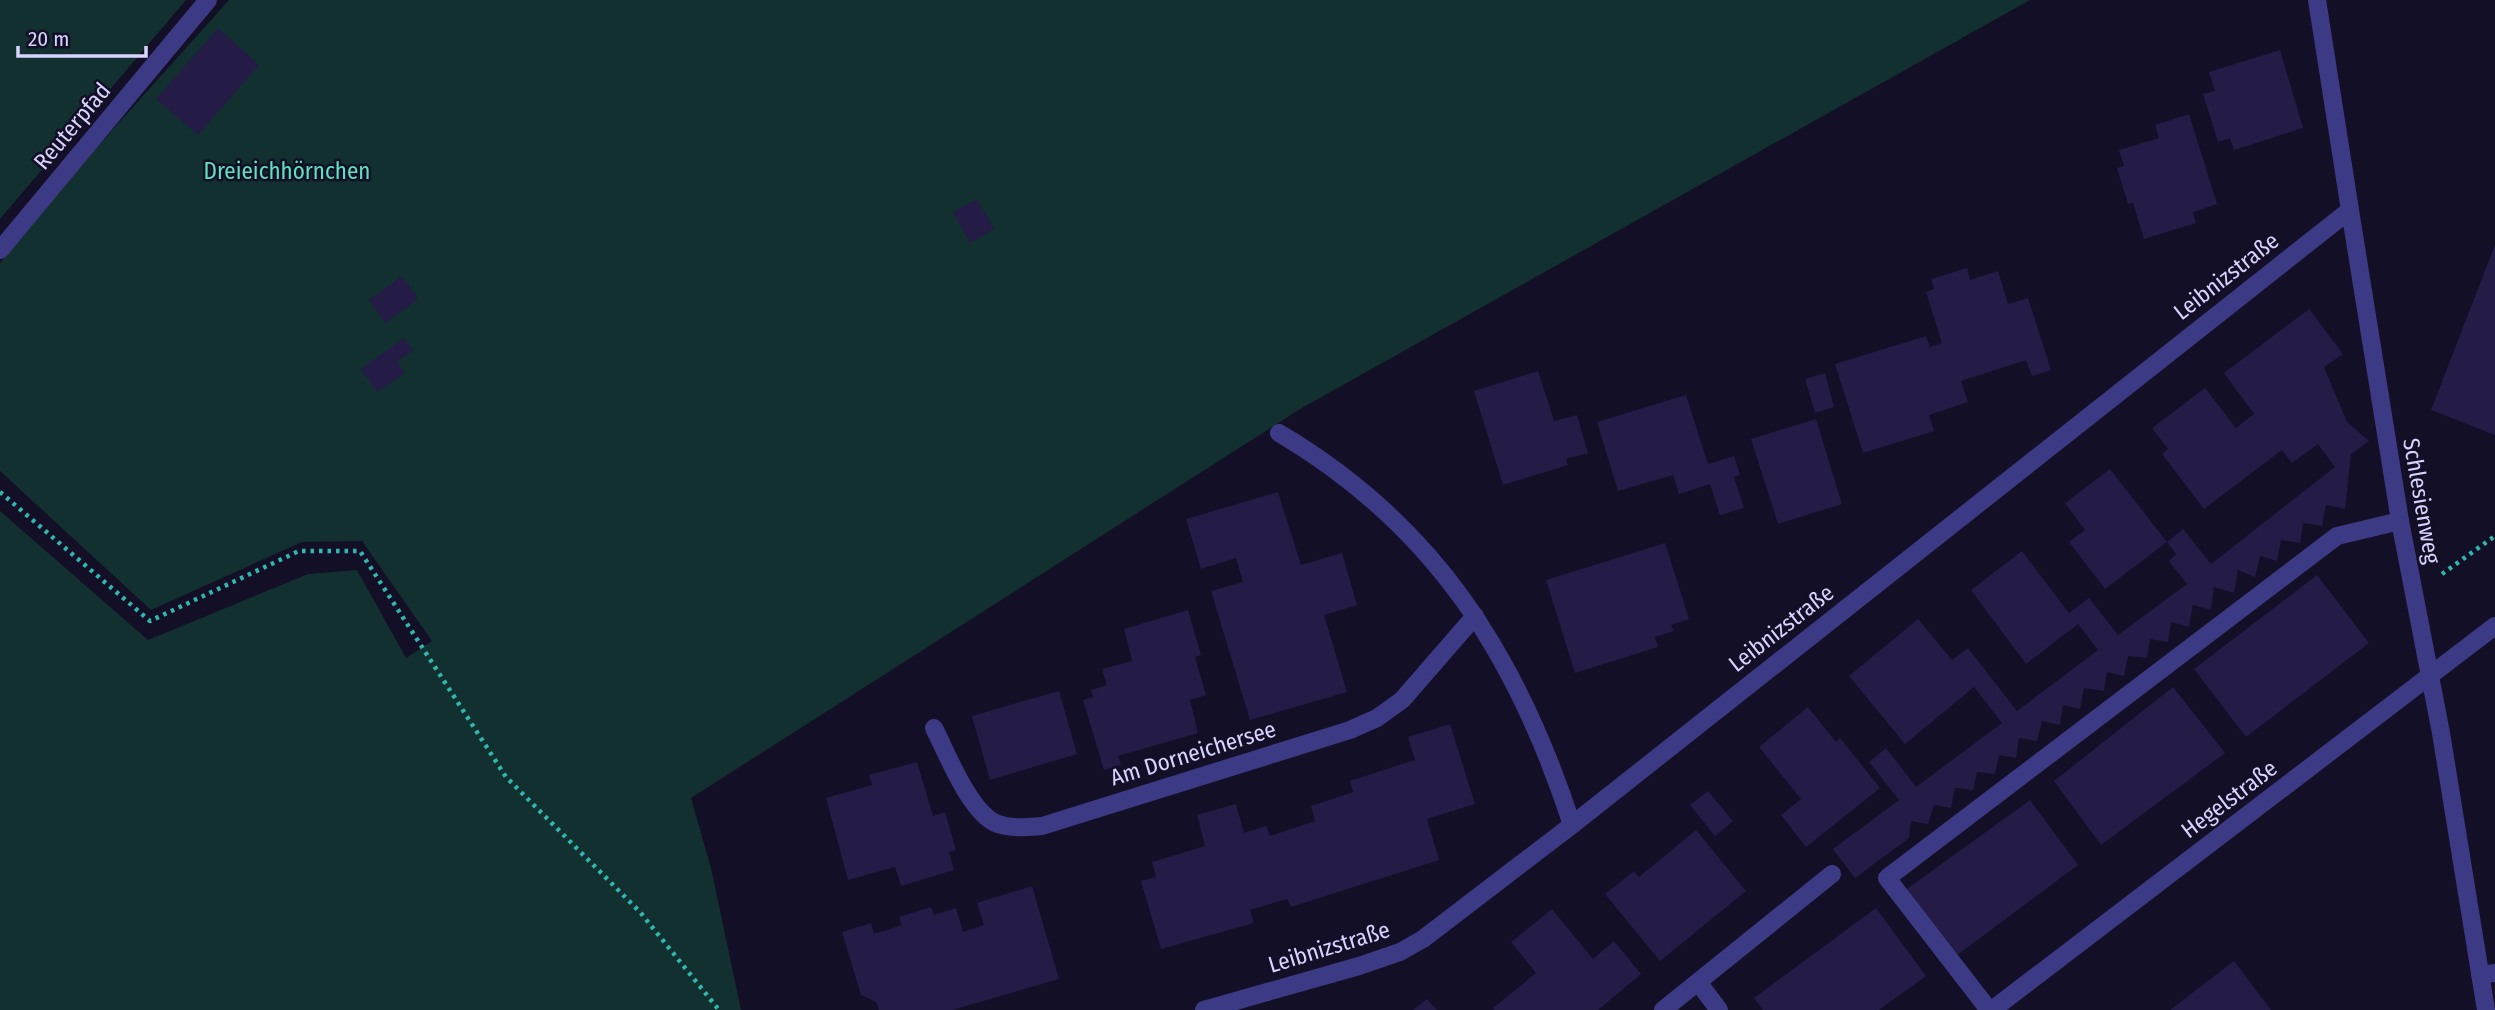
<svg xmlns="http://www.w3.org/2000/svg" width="2495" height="1010" viewBox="0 0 2495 1010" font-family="'Fira Sans Condensed',sans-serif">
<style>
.green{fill:#12302f}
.building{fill:#241b47}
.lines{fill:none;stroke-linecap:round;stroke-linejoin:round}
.path{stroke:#2fb8b0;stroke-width:4.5;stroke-dasharray:3.5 5;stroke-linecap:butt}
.lane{stroke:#3d3a85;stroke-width:18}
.street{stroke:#3d3a85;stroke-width:18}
.labels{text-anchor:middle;stroke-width:5;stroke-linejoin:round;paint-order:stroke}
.street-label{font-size:23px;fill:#d9d4ff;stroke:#130f26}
.park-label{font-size:23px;fill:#5fe0c0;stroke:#130f26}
</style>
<rect width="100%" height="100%" fill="#130f26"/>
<path class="green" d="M0,0H186L0,219Z
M229,0H2030L1300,409L691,798L711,868L741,1010H0V511L148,640L308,574L357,570L406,658L432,641L362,541L302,542L151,610L0,471V263L72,175Z"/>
<path class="building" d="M218,28L259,65L198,135L156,99Z
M2280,50L2303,128L2234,150L2230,138L2218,142L2203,94L2215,91L2209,72Z
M2189,114L2217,204L2193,212L2196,223L2144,239L2133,203L2128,204L2117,168L2124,166L2119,150L2159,138L2155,125Z
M977,199L994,229L970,243L953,212Z
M2495,245V435L2431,410Z
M1967,268L1970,280L1998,271L2008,304L2028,298L2051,370L2032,376L2026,360L1961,381L1968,402L1929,415L1934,431L1863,453L1835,364L1926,336L1930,347L1942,343L1926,292L1934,289L1931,279Z
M402,276L418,299L385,323L369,300Z
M2309,309L2343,354L2324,367L2347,422L2369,441L2351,454L2345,509L2326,505L2322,526L2303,523L2300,543L2281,540L2277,561L2260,556L2255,577L2238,570L2234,593L2214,587L2211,610L2193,605L2189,627L2171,622L2168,642L2150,639L2147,658L2128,656L2124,676L2107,672L2104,691L2084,688L2080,709L2063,705L2060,725L2042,721L2037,741L2019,738L2016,758L1999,755L1995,774L1977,772L1973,790L1955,788L1951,808L1934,805L1928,824L1911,821L1909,838L1855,878L1833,849L1899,800L1869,762L1886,748L1916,787L2002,723L1974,687L1905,744L1849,676L1918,619L1952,660L1968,648L2017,711L2098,650L2078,624L2026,664L1971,590L2022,551L2069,613L2089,598L2118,635L2187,584L2169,561L2176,554L2167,542L2183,529L2211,564L2335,467L2318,444L2292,463L2282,450L2204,509L2162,454L2168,449L2152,428L2205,388L2236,428L2254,414L2224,373Z
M404,338L413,350L397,362L405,373L377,392L361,369Z
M1538,371L1554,421L1577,415L1588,453L1566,459L1568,465L1503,485L1474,391Z
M1825,373L1834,407L1815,413L1805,379Z
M1686,395L1708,464L1734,456L1740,475L1734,477L1744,508L1720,515L1710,484L1679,494L1673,475L1618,491L1597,422Z
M1816,419L1842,504L1778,524L1751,439Z
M2110,469L2167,542L2105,589L2069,542L2085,530L2065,503Z
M1278,492L1301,565L1342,553L1357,605L1324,615L1347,692L1250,720L1211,591L1243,582L1236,558L1201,569L1186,519Z
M1665,543L1689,619L1671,625L1674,631L1655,637L1658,647L1575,673L1546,580Z
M2317,575L2369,643L2246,737L2194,669Z
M1188,610L1201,655L1195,657L1206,695L1190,700L1198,733L1118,756L1121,765L1104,770L1083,700L1093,697L1091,690L1107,685L1102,669L1132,661L1124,629Z
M2173,687L2225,753L2101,845L2054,781Z
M1059,691L1077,754L990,780L972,716Z
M1808,707L1836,742L1840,738L1880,788L1806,847L1781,815L1801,799L1759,747Z
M1450,724L1475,804L1427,819L1439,860L1291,907L1287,899L1250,910L1254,923L1161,949L1141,881L1156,877L1152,862L1205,846L1197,815L1236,804L1244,833L1266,826L1270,836L1315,821L1311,806L1353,792L1350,781L1415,760L1408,737Z
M917,762L933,816L945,812L956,850L949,852L954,870L901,886L895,867L848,880L826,798L872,785L869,775Z
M1708,791L1733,821L1715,836L1690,805Z
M2030,800L2078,865L1956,956L1907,889Z
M1696,830L1746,891L1660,961L1605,894L1634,871L1639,877Z
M1032,886L1059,979L952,1010H879L876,1002L861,995L842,932L871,923L874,934L902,925L899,917L931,907L934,915L956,908L963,932L984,925L977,903Z
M1876,908L1926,976L1879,1010H1763L1754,998Z
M1552,909L1593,959L1614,941L1641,974L1598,1010H1494L1493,1008L1536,973L1511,942Z
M2234,961L2271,1010H2170L2196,990Z
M1427,999L1437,1010H1413Z"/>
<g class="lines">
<path class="path" d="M0,492L150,621L299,551H360L506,777L640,912L719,1010
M2442,574L2495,536"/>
<path class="lane" d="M2317,0L2350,210
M0,250L208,0
M2480,975L2495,973
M1698,982L1719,1010
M1663,1010L1832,874
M1989,1010L1887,878L2337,536L2400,521"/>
<path class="street" d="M1279,433C1435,525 1517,656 1572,825
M934,728C947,753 970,814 998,824C1013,829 1027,827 1042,826L1350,730L1377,718L1402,700L1475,616
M1204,1010L1359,966L1400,952L1423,939L1572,825L2350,210L2400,521L2441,733L2486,1010
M1992,1010L2495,626"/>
</g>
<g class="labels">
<g class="street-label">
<text transform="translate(72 126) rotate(-50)" y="8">Reuterpfad</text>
<text transform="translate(2226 276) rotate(-38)" y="8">Leibnizstraße</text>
<text transform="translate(2422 501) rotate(80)" y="8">Schlesienweg</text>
<text transform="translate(1781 628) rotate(-38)" y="8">Leibnizstraße</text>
<text transform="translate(1193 753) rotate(-17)" y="8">Am Dorneichersee</text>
<text transform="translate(2229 799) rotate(-37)" y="8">Hegelstraße</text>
<text transform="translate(1329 947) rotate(-17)" y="8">Leibnizstraße</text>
</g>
<g class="park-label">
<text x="287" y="179">Dreieichhörnchen</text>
</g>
</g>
<path d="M18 46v10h128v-10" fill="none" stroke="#d9d4ff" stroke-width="3.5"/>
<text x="28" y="46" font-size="21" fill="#d9d4ff" stroke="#130f26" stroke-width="5" paint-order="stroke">20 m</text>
</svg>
